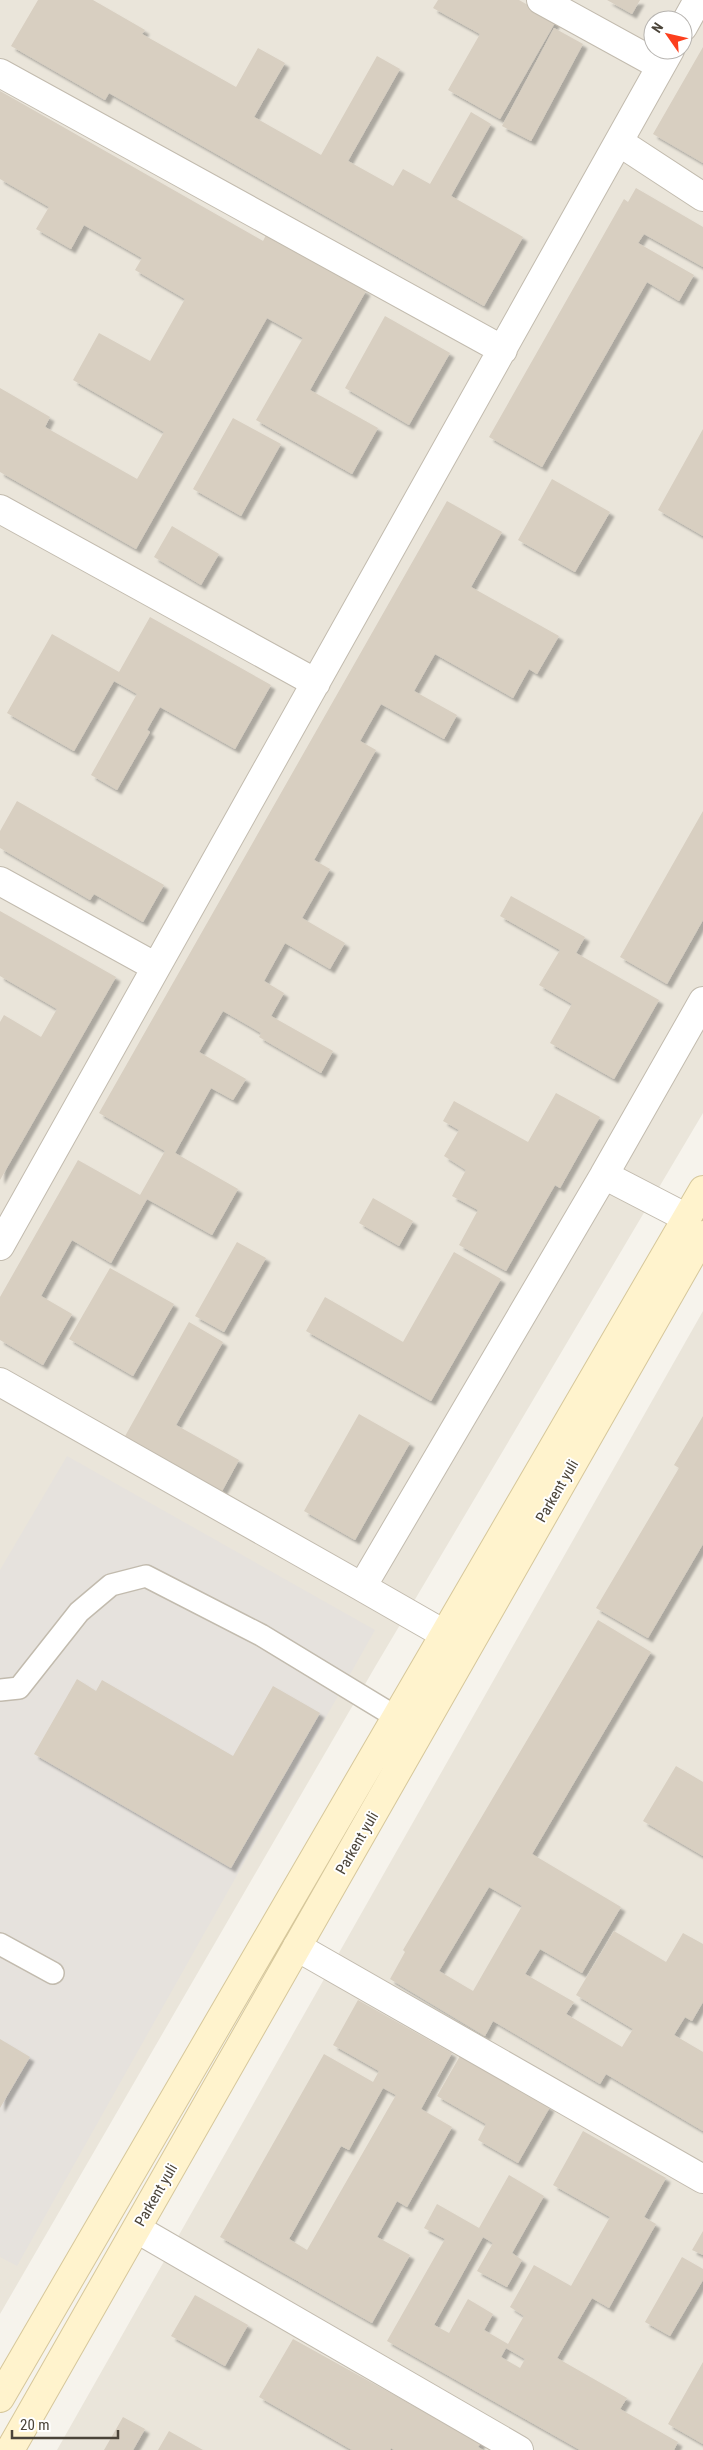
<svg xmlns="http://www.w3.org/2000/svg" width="703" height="2450" viewBox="0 0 703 2450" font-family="'Roboto Condensed',sans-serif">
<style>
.residential{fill:#eae5da;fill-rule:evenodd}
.industrial{fill:#e6e2dd}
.building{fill:#d8cfc1;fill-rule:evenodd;filter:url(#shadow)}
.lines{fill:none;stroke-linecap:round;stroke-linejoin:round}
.lane-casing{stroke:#c2bbae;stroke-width:24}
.street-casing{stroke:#c2bbae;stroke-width:30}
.secondary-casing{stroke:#d6c79b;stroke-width:30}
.lane{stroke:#fff;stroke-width:21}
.street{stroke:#fff;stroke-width:28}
.secondary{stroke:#fff3cd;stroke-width:28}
.labels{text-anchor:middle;stroke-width:4;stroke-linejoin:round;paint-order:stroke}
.street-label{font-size:15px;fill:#4b4439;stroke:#fff}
</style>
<defs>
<filter id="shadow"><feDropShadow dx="4.5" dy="4.5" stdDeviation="1" flood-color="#0004"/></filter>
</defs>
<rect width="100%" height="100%" fill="#f6f3ec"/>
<path class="residential" d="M0,0H703V1113L375,1667L0,2314ZM653,20H683V50H653Z
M703,1311V2450H57Z"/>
<path class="industrial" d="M67,1456L375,1630L17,2266L0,2257V1570Z"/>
<path class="building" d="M38,0H93L145,30L142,34L236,87L258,48L285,63L254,117L321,155L377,56L400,69L348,161L393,186L403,169L430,184L471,112L491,124L451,196L523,237L484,306L109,93L105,100L11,46Z
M438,0H519L556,21L500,119L448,90L480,34L433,8Z
M607,0H640L632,14Z
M554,28L583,44L531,141L502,126Z
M703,47V163L653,134Z
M0,91L263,241L266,235L366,291L310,390L378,428L352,474L256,420L303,338L267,318L136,549L0,472V388L50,417L45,427L137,479L164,432L73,380L99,333L150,361L185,299L135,270L142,258L84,225L71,249L36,229L49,207L0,179Z
M636,188L703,227V267L644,234L638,243L694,275L679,301L647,282L542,467L489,437L624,199L628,202Z
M385,316L450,353L409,425L345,388Z
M233,418L281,444L241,516L193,489Z
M703,429V536L658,510Z
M552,479L610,512L575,572L518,540Z
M447,501L502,532L471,587L559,636L537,674L529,669L513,698L435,654L414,691L457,715L444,739L381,704L360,741L376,750L314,860L330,869L302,918L345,943L330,969L285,943L264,981L284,993L271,1016L333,1051L321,1073L259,1037L261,1033L223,1011L199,1052L246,1079L233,1100L211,1088L175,1153L238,1189L212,1235L147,1199L111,1263L72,1240L41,1296L72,1314L43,1365L0,1340V1297L78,1160L140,1195L165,1151L99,1113Z
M172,526L219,554L201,585L154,557Z
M150,617L271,685L235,749L160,707L147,730L150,732L117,790L91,775L137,694L114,681L74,751L7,713L52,634L119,672Z
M17,801L164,885L143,922L94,894L90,900L0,848V831Z
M703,811V920L667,984L620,957Z
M511,896L585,937L576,953L659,1000L614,1079L550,1043L572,1004L539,985L560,950L500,916Z
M0,911L116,977L0,1180V1022L4,1015L41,1037L57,1009L0,976Z
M556,1093L600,1117L560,1188L555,1185L506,1271L459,1245L478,1210L452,1196L466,1170L444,1156L459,1130L443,1121L454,1101L528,1142Z
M373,1198L413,1221L399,1246L359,1223Z
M237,1242L266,1258L224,1332L195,1316Z
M454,1252L501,1279L431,1401L306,1331L325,1297L403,1342Z
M110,1268L174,1304L133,1376L69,1339Z
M189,1322L223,1342L176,1425L239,1460L221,1493L124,1438Z
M359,1414L410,1443L355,1540L304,1511Z
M703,1416V1544L648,1638L596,1608L679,1468L674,1465Z
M598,1620L651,1652L532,1854L621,1907L582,1973L540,1949L525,1974L574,2002L566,2014L622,2047L633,2029L576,1995L614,1931L666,1962L683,1933L703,1944V2002L692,2021L685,2017L674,2035L703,2052V2131L606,2074L600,2084L493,2021L485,2036L390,1979L405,1952L403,1950ZM489,1887L522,1906L473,1991L439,1971Z
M77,1679L96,1691L102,1680L233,1756L273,1686L320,1713L231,1868L34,1754Z
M676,1766L703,1782V1856L643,1821Z
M358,2000L452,2053L421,2109L452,2127L407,2207L397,2201L377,2237L410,2255L372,2323L220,2237L324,2054L373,2082L379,2071L333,2045ZM383,2088L396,2095L307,2250L289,2239L341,2146L349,2150Z
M0,2039L30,2057L0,2108Z
M460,2056L550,2107L518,2163L478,2140L486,2124L437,2096Z
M583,2131L666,2178L644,2217L656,2224L609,2308L592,2298L557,2358L627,2398L620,2409L678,2442L674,2450H580L387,2341L445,2239L424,2228L437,2204L479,2228L509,2175L544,2196L512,2253L522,2260L507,2287L477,2271L493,2243L483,2237L434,2325L449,2333L468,2299L493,2314L484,2330L508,2344L524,2316L510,2307L534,2265L571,2286L610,2217L553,2185ZM506,2348L525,2359L520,2368L501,2357Z
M703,2231V2255L692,2250Z
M682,2257L703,2269V2280L670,2336L645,2322Z
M195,2295L248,2325L225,2366L171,2336Z
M293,2339L441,2421L444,2416L484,2438L478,2447L483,2450H394L391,2448L390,2450H352L259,2397Z
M703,2362V2444L668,2424Z
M123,2417L145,2429L133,2450H104Z
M169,2431L203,2450H158Z"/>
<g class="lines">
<defs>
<path id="lane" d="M0,1690L19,1688L79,1612L111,1585L146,1576L261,1635L396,1717
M0,1944L53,1973"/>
<path id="street" d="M541,0L661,66
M683,27L698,0
M0,73L503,350
M619,142L703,197
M0,509L316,683
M0,881L156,967
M604,1175L703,1001
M0,1246L670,50
M0,1382L362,1587L604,1175L687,1218
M362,1587L465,1646
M297,1947L703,2179
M137,2229L519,2450"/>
<path id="secondary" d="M0,2398L703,1190
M10,2450L703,1235"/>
</defs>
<use href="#lane" class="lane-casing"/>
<use href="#street" class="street-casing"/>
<use href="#secondary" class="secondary-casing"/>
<use href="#lane" class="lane"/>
<use href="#street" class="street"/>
<use href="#secondary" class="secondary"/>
</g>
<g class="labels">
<g class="street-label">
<text transform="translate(557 1491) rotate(-60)" y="5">Parkent yuli</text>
<text transform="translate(357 1843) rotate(-60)" y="5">Parkent yuli</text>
<text transform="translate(156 2195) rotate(-60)" y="5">Parkent yuli</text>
</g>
</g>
<g transform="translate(668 35) rotate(304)"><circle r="24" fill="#ffffff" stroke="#b7b4b0"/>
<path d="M0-4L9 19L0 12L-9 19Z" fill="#fc3f1d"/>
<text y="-8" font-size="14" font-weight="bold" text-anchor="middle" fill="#4b4439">N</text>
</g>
<path d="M12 2430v8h106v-8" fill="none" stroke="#4b4439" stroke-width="2.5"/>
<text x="20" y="2430" font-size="15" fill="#4b4439" stroke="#ffffff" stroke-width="4" paint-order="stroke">20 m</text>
</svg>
